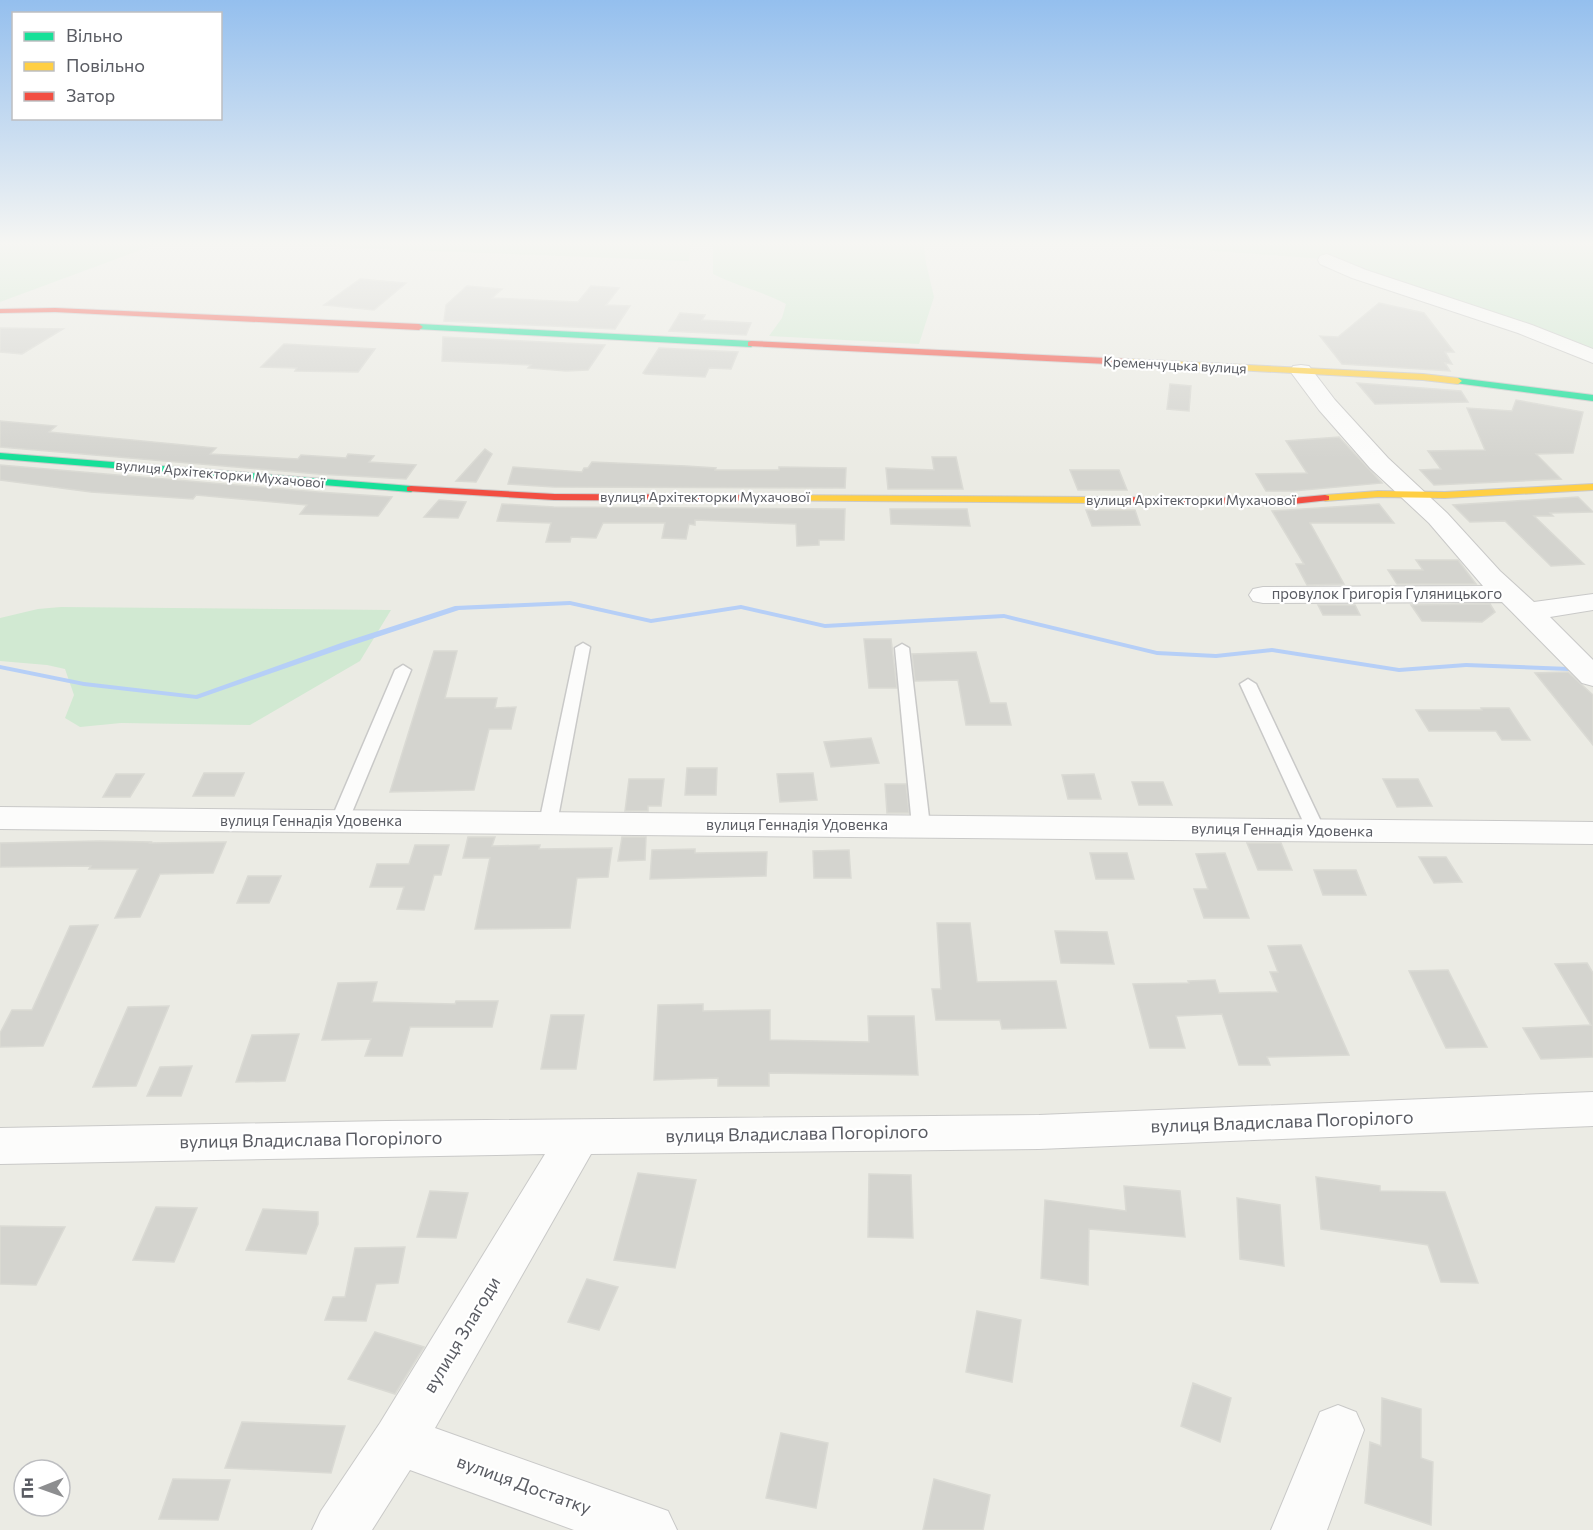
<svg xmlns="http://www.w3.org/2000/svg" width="1593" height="1530" viewBox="0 0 1593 1530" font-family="Commissioner,sans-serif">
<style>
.green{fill:#d1e9d2}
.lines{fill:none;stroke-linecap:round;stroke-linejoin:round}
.stream{fill:#b6cff7;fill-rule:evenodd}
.building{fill:#d4d4cf;stroke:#dadad4;stroke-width:1.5}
.lane-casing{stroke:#c9c9c8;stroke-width:3}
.street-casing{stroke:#c9c9c8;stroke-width:2}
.fast-casing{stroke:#c9c9c9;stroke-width:2}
.slow-casing{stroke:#c9c9c9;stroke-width:2}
.jam-casing{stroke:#c9c9c9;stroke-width:2}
.lane{fill:#fcfcfb;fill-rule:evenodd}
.street{fill:#fcfcfb;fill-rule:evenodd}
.fast{fill:#16e098;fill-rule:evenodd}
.slow{fill:#ffcf43;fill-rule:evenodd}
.jam{fill:#f24e42;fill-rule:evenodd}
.labels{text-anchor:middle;stroke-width:4.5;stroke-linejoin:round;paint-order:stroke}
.far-street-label{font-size:14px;fill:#5a5c63;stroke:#fff}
.street-label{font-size:15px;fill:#5a5c63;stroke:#fff}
.near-street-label{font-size:18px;fill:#5a5c63;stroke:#fff}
</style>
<rect width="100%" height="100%" fill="#ebebe4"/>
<path class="green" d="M0,245H154L0,302Z
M280,245H691L689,261Z
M713,245H924L926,263L934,297L919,344L769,336L782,318L786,304C762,291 737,286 713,274Z
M1138,245H1593V353L1428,290L1336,260Z
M61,607L391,610L360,661L250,725L121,723L80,727L65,718L74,695L65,669L47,665L0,661V618L38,609Z"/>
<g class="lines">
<path class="stream" d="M570,601L651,619L741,605L825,624L1004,614L1157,651L1216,654L1272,648L1399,668L1466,663L1569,667L1573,669L1569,671L1466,667L1399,672L1272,652L1216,658L1157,655L1004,618L825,628L741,609L651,623L570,605L459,610L347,647L197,699L84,686L0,669V665L84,682L196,695L341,643L455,606Z"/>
</g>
<path class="building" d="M360,279L406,283L374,310L324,305Z
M467,286L502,289L492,298L578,302L591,286L619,288L606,305L630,306L615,329L444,321L446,305Z
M1379,303L1424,313L1454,352H1445L1452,364L1445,363L1450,371L1342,364L1320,336L1338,337Z
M680,313L705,315L702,320L751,323L746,335L669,331Z
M0,328L63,329L22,354L0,352Z
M443,337L605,345L588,370L566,371L528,368L531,365L442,361Z
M284,344L375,349L358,372L295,371L297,368L261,367Z
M659,348L738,352L731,369L709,368L705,377L645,374L643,373Z
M1357,383L1461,391L1468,402L1375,404Z
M1170,384L1191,386L1189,411L1167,409Z
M1516,400L1583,412L1573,453L1536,454L1561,479L1434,485L1420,470L1441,469L1428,451L1485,450L1467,408L1512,411Z
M0,421L56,426L49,432L216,448L210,454L298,459L301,455L346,458L348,454L374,456L369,462L416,465L406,479L318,474L0,447Z
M1339,437L1382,483L1293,491H1266L1256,474L1307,473L1286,441Z
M485,449L492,454L476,482L456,481Z
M932,457H956L963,489H888L886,468L934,470Z
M592,462L686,466L716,468L715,470H779V467L846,468L845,488L554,487L508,484L513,467L582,472L584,468H588Z
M0,465L318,492L392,497L378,516L300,514L307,505L196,495L193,499L91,492L0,480Z
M1070,470H1119L1127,490H1078Z
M1578,497L1593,512L1550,513L1553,516H1534L1584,564L1551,566L1505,521L1470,522L1453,505Z
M439,500L466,502L458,518L424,517Z
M502,504L554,507L845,509L844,540H819V545L797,546L796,524L695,520V525L689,524L686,539L662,538L665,523H603L596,538L571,537L570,542H546L551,523L497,521Z
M1379,504L1394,523H1310L1344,584L1307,585L1296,564H1304L1272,511Z
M890,509H967L970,526L891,524Z
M1086,510H1135L1140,525L1092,526Z
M1416,560H1458L1476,584H1397L1388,570H1423Z
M1490,604L1495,612L1482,622L1422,621L1411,605Z
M1318,605H1355L1360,615H1323Z
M864,639H891L897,688H869Z
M434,651H457L445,698H497L495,708L516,707L511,729H489L474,790L390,792Z
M976,652L990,703H1006L1011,725H966L958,680L915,681L912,654Z
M1568,672L1593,695V745L1535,673Z
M1481,708H1509L1530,740H1502L1496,731H1429L1416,710H1482Z
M871,738L879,763L831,767L824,742Z
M687,768H717L716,795H685Z
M204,773H244L234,796H193Z
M813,773L817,800L780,802L777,774Z
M116,774H144L130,797H103Z
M1094,774L1101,799H1068L1062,775Z
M629,779H664L661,806H648V811H625Z
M1383,779H1418L1432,806L1397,807Z
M1132,782H1163L1172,805H1139Z
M885,784H906L909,813H887Z
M468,837H495L492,846L540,845L539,849L612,848L608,877L577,878L570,928L475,929L490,858H463Z
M622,837H646L645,860L618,861Z
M100,841L151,842L150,843L226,842L213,873L160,874L140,917L115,918L138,869H89L91,866L0,867V843Z
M1247,843H1281L1292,870H1258Z
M415,845H449L441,875H434L424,910L397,909L404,887H370L377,864H409Z
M695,849V853L767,852L766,876L650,879L652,850Z
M849,850L851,878H814L813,851Z
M1090,853H1127L1134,879H1096Z
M1225,853L1249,918H1204L1194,889H1208L1196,854Z
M1419,857H1446L1462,882L1434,883Z
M1314,870H1356L1366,895H1323Z
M248,876H281L269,903H237Z
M937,923H970L977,982L1056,981L1066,1028L1002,1029L1000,1020H936L932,989H941Z
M98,925L43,1046L0,1047V1033L12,1010H32L70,926Z
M1055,931L1107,932L1114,964L1061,963Z
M1301,945L1349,1055L1267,1057L1270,1065H1239L1222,1014L1176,1016L1185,1048H1150L1133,984L1189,983L1188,981L1215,980L1219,993L1278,992L1270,972H1278L1268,946Z
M1587,963L1593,973V1057L1541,1059L1523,1028L1591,1025L1555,964Z
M1448,970L1487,1047L1446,1048L1409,971Z
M377,982L372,1002L455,1004L456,1001H498L492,1027H410L402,1056H365L371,1039L322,1040L338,983Z
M703,1004V1011L770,1010V1040L869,1042L868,1016H914L918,1075L769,1073V1086H718V1078L654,1080L658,1005Z
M169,1006L136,1086L93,1087L128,1007Z
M551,1015H584L576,1069H541Z
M299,1034L285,1081L236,1082L252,1035Z
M192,1066L181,1096H147L160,1067Z
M638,1173L696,1180L675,1268L614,1260Z
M869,1174L911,1175L913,1238L868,1237Z
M1316,1177L1380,1186V1191L1445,1192L1478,1283L1441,1282L1428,1245L1321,1229Z
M1124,1186L1180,1191L1185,1237L1089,1229L1088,1285L1041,1278L1045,1200L1126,1211Z
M430,1191L468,1193L456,1238L417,1237Z
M1237,1198L1280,1205L1284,1266L1240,1259Z
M156,1207L197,1208L174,1262L133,1260Z
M263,1209L318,1212V1224L306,1254L246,1250Z
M0,1226L65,1227L36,1285L0,1284Z
M405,1247L398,1283L376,1284L366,1321L325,1320L333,1297H345L355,1248Z
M587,1279L618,1287L599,1330L568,1322Z
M977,1311L1021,1320L1012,1382L966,1372Z
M375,1332L424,1347L395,1394L348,1379Z
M1193,1383L1231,1398L1220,1442L1181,1426Z
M1382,1398L1421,1409V1458L1433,1462L1431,1525L1365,1503L1370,1442L1381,1446Z
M242,1422L345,1426L331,1473L225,1468Z
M781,1433L828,1443L816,1508L766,1498Z
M173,1479L230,1480L218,1520L159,1519Z
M934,1479L990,1495L983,1530H923Z"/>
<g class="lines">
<defs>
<path id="lane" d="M583,643L590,647L557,823L554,827H542L539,823L576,647Z
M902,644L909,648L930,826L927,830H915L912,826L895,648Z
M403,665L411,670L348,822L345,826H333L330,822L395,670Z
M1248,679L1256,684L1325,830L1322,834H1310L1307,830L1240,684Z"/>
<path id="street" d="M1327,254L1366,270L1532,325L1593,349V363L1518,333L1352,278L1320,264L1318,260L1320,256Z
M1301,365L1309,366L1335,400L1388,458L1447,513L1500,571L1534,602L1593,594V610L1550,617L1593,660V686L1582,683L1502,602L1263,603L1253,601L1249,595L1253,589L1263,587L1483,586L1429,523L1370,468L1319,410L1290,371L1293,366Z
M0,807L1593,822V844L0,829Z
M1593,1092V1126L1039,1149L591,1154L435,1428L668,1511L677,1530H574L410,1470L372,1530H312L321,1511L380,1423L545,1154L0,1164V1128L387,1121L1039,1115Z
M1338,1405L1356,1412L1364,1430L1327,1530H1271L1320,1412Z"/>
<path id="fast" d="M419,324L751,341L755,344L751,347L416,329V325Z
M1458,378L1593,395V401L1455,383L1454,381Z
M0,453L411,486L416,489L411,492L0,459Z"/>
<path id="slow" d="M1128,359L1423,374L1458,378L1462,381L1458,384L1423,380L1125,364V360Z
M1593,484V490L1445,498L1378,497L1325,501L1320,498L1325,495L1378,491L1445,492Z
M741,495L1093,497L1098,500L1093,503L737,500V496Z"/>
<path id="jam" d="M55,308L419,324L423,327L419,330L55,312L0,313V309Z
M751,341L1128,359L1132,362L1128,365L748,346V342Z
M411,486L554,494L741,495L746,498L741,501L554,500L407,491V487Z
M1325,495L1329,496V500L1293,504L1093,503L1088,500L1093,497L1293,498Z"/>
</defs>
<use href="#lane" class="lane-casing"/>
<use href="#street" class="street-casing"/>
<use href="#fast" class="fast-casing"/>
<use href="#slow" class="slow-casing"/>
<use href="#jam" class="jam-casing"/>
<use href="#lane" class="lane"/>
<use href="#street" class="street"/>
<use href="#fast" class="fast"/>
<use href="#slow" class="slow"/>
<use href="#jam" class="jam"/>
</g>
<linearGradient id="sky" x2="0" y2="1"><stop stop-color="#94bfee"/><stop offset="0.53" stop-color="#f6f6f3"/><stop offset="1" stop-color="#f6f6f3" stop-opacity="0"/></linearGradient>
<rect width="1593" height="459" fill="url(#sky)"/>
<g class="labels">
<g class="far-street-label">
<text transform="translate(1175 365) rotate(3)" y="5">Кременчуцька вулиця</text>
<text transform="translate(220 474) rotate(5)" y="5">вулиця Архітекторки Мухачової</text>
<text x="705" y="502">вулиця Архітекторки Мухачової</text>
<text x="1191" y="505">вулиця Архітекторки Мухачової</text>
</g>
<g class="street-label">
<text x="1387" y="599">провулок Григорія Гуляницького</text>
<text x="311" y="826">вулиця Геннадія Удовенка</text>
<text x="797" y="830">вулиця Геннадія Удовенка</text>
<text transform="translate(1282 830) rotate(1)" y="5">вулиця Геннадія Удовенка</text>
</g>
<g class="near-street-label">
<text transform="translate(1282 1122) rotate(-2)" y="6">вулиця Владислава Погорілого</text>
<text transform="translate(797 1134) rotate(-1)" y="6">вулиця Владислава Погорілого</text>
<text transform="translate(311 1140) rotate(-1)" y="6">вулиця Владислава Погорілого</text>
<text transform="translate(462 1335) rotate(-59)" y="6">вулиця Злагоди</text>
<text transform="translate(524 1485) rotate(20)" y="6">вулиця Достатку</text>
</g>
</g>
<rect x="12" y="12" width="210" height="108" fill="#ffffff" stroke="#bdbec1" stroke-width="1.5"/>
<rect x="24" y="32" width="30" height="9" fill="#16e098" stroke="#bdbec1" stroke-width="1.5"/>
<text x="66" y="42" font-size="18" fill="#5a5c63">Вільно</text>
<rect x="24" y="62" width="30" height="9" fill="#ffcf43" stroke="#bdbec1" stroke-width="1.5"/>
<text x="66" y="72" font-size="18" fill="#5a5c63">Повільно</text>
<rect x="24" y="92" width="30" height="9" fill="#f24e42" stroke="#bdbec1" stroke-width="1.5"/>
<text x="66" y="102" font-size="18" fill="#5a5c63">Затор</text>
<g transform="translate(42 1488) rotate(269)"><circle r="28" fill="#ffffff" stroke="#bdbec1" stroke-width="1.5"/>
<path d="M0-4.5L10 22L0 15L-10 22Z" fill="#8d8e90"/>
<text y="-9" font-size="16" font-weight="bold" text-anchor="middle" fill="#5a5c63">Пн</text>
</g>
</svg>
